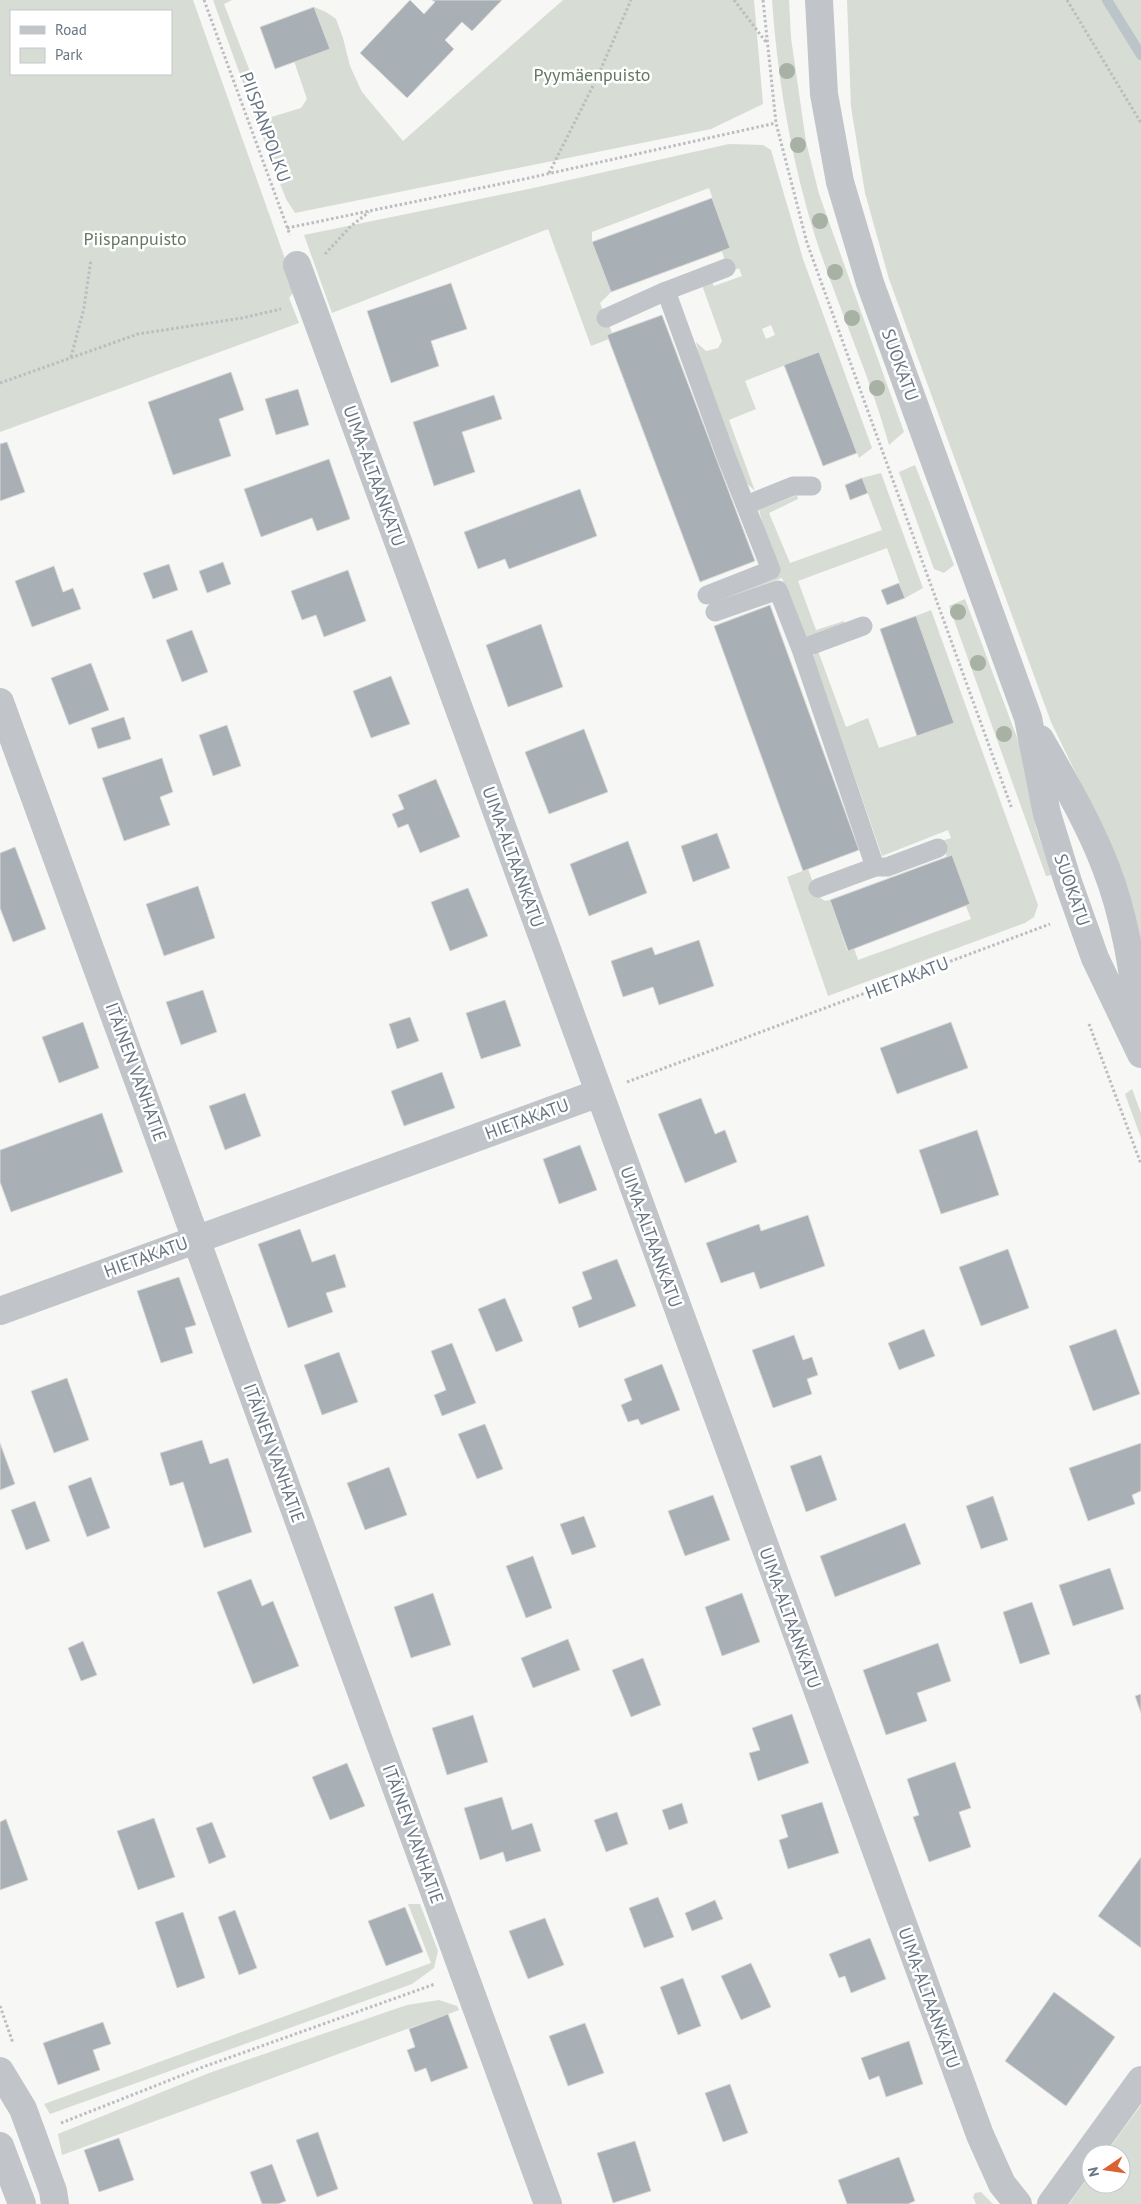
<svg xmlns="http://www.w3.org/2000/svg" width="1141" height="2204" viewBox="0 0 1141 2204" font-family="'PT Sans',sans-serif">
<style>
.green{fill:#d7dcd4;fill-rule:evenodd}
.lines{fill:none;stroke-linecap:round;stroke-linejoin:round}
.stream{stroke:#bac4c9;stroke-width:10}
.building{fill:#a8afb5;stroke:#d9d9d7}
.path{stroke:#bbbdc0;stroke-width:3;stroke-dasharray:2.5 2.5;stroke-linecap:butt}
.service{stroke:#c1c4c8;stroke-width:19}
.minor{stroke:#c1c4c8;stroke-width:28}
.tertiary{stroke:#c1c4c8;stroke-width:28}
.tree{fill:#a7b1a4}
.labels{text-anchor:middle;stroke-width:5;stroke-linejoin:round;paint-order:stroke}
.park-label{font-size:18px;fill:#667762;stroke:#fff}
.street-label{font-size:18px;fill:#687684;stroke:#fff}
</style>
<rect width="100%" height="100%" fill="#f7f7f5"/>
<path class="green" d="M0,0H193L294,284V292L289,298L299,323L0,432ZM11,11H171V74H11Z
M213,0H232L224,4L268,118L301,108L307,99L294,61L330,49L314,7L326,12L336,19L343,38L350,66L362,92L403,141L563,0H754L763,104L711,129L295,213L286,199L275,171Z
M772,0H789L791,38L806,142L819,194L904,432L889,445C867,365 829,289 807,209C788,140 777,71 772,0Z
M847,0H1141V944L1099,821L1051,722L889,279L865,193L851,107Z
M729,144L763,145L771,150L803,259L872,448L859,458L819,352L745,381L756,409L729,420L755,491L745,482L702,369L696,342L706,351L718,348L722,341L702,285L711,280L714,286L742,276L739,268L728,273L722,251L730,248L709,188L592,232V242L611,292L600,303L612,333L609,339L591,346L548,229L332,313L304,235L538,187ZM771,325L775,335L766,339L762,329Z
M915,465L954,565L944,573L934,569L899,472Z
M881,473L923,588L905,598L887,548L798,581L816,630L844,621V624L810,637L804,636L782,578L710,606L708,601L780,574L765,533L759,510L797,495L798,499L769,513L790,563L882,530L862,478Z
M965,599L1022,751L1036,828L1052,875L1046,876L949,606Z
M931,610L1038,905L1034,917L1025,923L828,996L787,877L808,869L818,896L825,901L830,900L847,951L854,948L858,960L971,919L966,906L970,904L947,858L942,841L951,838L948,830L882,856L813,656L818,651L846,727L868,718L879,748L954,723L916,616Z
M1132,1089L1141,1113V1138L1125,1094Z
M408,1904H420L438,1951L434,1968L412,1984L50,2114L44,2104L431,1963Z
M439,2000L457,2006L459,2010L62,2155L58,2134L209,2073L407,2005Z
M1141,2105V2204H1069L1091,2173V2184H1121V2154H1105Z
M981,2192L993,2204H976L973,2197L975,2193Z"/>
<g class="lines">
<path class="stream" d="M1107,0L1141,55"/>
</g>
<path class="building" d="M410,0L424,14L435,2L432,0H502L472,31L462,22L445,40L454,49L407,98L360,53Z
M314,7L330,49L275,69L260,27Z
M712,198L730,248L611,292L592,242Z
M451,283L467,329L431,341L439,366L391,383L367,311Z
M662,315L755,561L700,582L607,335Z
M819,352L857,453L823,466L784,365Z
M231,372L244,410L219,419L231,456L173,475L148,402Z
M298,389L309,425L276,435L265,399Z
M494,395L502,419L462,432L475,472L434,486L413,422Z
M7,442L25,492L0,501V444Z
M329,459L350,519L317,531L312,518L261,537L244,489Z
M862,478L868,493L850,500L845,485Z
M580,489L597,536L509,569L505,559L478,569L464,532Z
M223,562L231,584L207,593L199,571Z
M169,564L178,590L153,599L143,573Z
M54,566L63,592L73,588L81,609L32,627L15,581Z
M348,570L366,621L324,637L316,615L302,620L291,591Z
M899,583L905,598L887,605L881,590Z
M770,605L859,850L803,871L714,626Z
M916,616L954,723L917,736L880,629Z
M541,624L563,687L508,707L486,645Z
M192,630L208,672L182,682L166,640Z
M91,663L109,710L69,725L51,678Z
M391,676L410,724L371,738L353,691Z
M124,717L131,739L98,749L91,728Z
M227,725L241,766L213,776L199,735Z
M584,729L608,792L549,814L525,752Z
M162,758L173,792L160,797L170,825L124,841L102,778Z
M436,779L460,837L420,853L408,824L398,828L392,814L404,809L398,795Z
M717,833L730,868L693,882L681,846Z
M628,841L647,893L589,916L570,864Z
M15,847L46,929L13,942L0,908V853Z
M952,855L970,904L848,951L830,900Z
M198,886L215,938L164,956L146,904Z
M468,888L488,936L450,951L431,902Z
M699,940L714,986L659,1005L653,987L623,997L611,961L652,947L655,955Z
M203,990L217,1032L181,1045L166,1002Z
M505,1000L521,1046L481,1059L466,1013Z
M410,1017L419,1041L397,1049L389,1024Z
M83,1022L99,1068L59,1083L42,1037Z
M951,1022L968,1068L897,1094L880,1048Z
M442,1072L455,1108L404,1126L391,1091Z
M245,1093L261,1136L225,1150L209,1106Z
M701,1098L715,1134L725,1130L737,1162L685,1183L658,1114Z
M102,1113L123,1172L11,1212L0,1182V1150Z
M977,1130L999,1195L941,1214L919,1150Z
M580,1145L597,1190L559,1204L543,1159Z
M808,1215L825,1266L760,1289L754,1272L721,1283L706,1243L759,1224L761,1231Z
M300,1229L312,1262L335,1254L346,1287L326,1293L333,1312L288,1328L258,1244Z
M1008,1249L1029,1308L981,1326L959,1267Z
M617,1259L636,1306L579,1328L572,1307L592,1299L582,1272Z
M179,1277L196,1325L185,1328L193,1353L161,1363L137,1291Z
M505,1298L523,1341L496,1352L478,1309Z
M924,1329L935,1356L899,1370L888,1343Z
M1116,1329L1140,1394L1093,1411L1069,1346Z
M794,1335L803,1360L812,1357L818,1375L807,1379L812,1394L773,1408L752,1350Z
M452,1343L476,1403L442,1416L434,1395L446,1390L431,1351Z
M339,1352L358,1402L322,1415L304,1365Z
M662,1364L680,1410L641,1425L638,1419L628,1422L621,1405L632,1400L624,1379Z
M67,1378L89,1440L54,1453L31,1391Z
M485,1424L503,1469L477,1479L458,1434Z
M202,1440L210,1464L228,1458L252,1532L204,1548L183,1482L170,1486L160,1453Z
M0,1443L15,1484L0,1490Z
M1141,1443V1491L1132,1495L1135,1504L1088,1521L1069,1468Z
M821,1455L837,1500L806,1512L790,1466Z
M389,1467L407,1515L365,1530L347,1483Z
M91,1477L110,1528L87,1537L68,1486Z
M713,1495L730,1540L685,1556L668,1511Z
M993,1496L1008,1540L981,1549L966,1506Z
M35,1501L50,1541L26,1550L11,1510Z
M584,1516L596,1547L572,1555L560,1524Z
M905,1523L921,1564L835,1597L820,1556Z
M533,1556L552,1608L526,1618L506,1566Z
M1110,1568L1124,1609L1073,1626L1059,1585Z
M251,1579L262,1606L273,1601L299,1666L253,1684L217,1592Z
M433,1593L451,1645L411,1658L394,1607Z
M742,1593L760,1642L722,1656L705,1607Z
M1032,1602L1050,1654L1020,1664L1003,1612Z
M568,1639L580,1670L533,1688L521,1658Z
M83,1641L97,1675L81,1681L68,1648Z
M938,1643L951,1681L917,1693L927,1721L886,1735L863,1670Z
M643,1658L661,1705L631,1717L612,1670Z
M1141,1694V1713L1135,1696Z
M792,1714L809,1763L758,1781L749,1753L760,1750L752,1728Z
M473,1715L488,1762L447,1775L432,1728Z
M955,1762L971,1808L959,1812L971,1847L929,1862L913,1817L919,1815L907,1779Z
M347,1763L365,1806L330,1820L312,1777Z
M502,1797L512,1830L532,1823L541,1851L506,1862L503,1852L480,1860L464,1808Z
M822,1802L839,1853L788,1869L779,1840L788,1837L781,1815Z
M682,1803L688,1823L669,1830L662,1810Z
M617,1812L628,1844L606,1852L594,1820Z
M154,1818L175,1877L138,1890L117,1831Z
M6,1819L28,1880L0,1890V1822Z
M212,1822L226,1857L209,1864L196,1828Z
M1141,1857V1948L1098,1916Z
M658,1897L674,1937L644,1948L629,1908Z
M715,1900L723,1919L692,1931L685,1913Z
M405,1907L423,1952L386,1966L368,1921Z
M235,1910L257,1968L239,1975L218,1917Z
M183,1912L205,1978L177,1988L155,1922Z
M545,1918L564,1965L528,1979L509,1931Z
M870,1938L886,1979L851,1993L845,1976L839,1978L829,1954Z
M751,1963L771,2007L741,2020L721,1976Z
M683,1978L701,2026L678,2035L660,1987Z
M1054,1992L1115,2037L1066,2106L1005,2061Z
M448,2014L468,2068L431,2082L426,2068L415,2072L407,2050L415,2047L409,2029Z
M103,2022L111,2044L93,2050L100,2070L58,2085L43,2043Z
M585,2023L604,2073L568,2086L549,2036Z
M909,2041L923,2084L886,2097L879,2076L869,2080L861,2058Z
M730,2084L748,2133L723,2142L705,2093Z
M318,2132L338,2189L317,2197L296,2140Z
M119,2138L134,2180L99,2192L84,2150Z
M635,2141L651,2191L613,2203L597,2153Z
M899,2157L915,2201L908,2204H847L838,2180Z
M272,2164L286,2201L278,2204H262L250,2172Z"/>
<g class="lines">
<path class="path" d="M204,0L290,235
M734,0L766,42
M763,0L776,123L807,243L1012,809
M1067,0L1141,123
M549,173L596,80L631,0
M287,228L529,178L776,123
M325,254L351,226L369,212
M71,357L84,308L91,259
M0,383L138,334L242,318L281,309
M1089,1024L1141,1164
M627,1082L1050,924
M0,2006L13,2043
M61,2123L203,2067L435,1984"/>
<path class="service" d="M666,291L726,268
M606,318L666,291L726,456L771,570L707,595
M746,505L793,486H812
M715,612L778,590L801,649
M875,867H887L938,848
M818,888L875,867L801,649L863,626"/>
<path class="minor" d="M297,265L980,2135L1002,2184L1018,2204
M0,702L548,2204
M0,1311L599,1093
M1051,2204L1141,2080"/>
<path class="tertiary" d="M819,0L824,94L840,182L870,283L1028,718L1047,814L1068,882L1095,958L1141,1054
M1040,739C1064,781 1089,823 1106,868C1126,919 1133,974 1141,1028
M0,2071L23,2109L53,2191L55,2204
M0,2146L22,2204"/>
</g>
<g class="tree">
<circle cx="787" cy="71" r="8"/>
<circle cx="798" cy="145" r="8"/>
<circle cx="820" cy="221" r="8"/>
<circle cx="835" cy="272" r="8"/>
<circle cx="852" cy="318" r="8"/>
<circle cx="877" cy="388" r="8"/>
<circle cx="958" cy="612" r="8"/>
<circle cx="978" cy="663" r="8"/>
<circle cx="1004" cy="734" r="8"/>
</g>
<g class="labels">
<g class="park-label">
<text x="592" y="81">Pyymäenpuisto</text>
<text x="135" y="245">Piispanpuisto</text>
</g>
<g class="street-label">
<text transform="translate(265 127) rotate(70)" y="6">PIISPANPOLKU</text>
<text transform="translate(900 365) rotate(70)" y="6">SUOKATU</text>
<text transform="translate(374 476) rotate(70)" y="6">UIMA-ALTAANKATU</text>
<text transform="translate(513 857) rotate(70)" y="6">UIMA-ALTAANKATU</text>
<text transform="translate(1072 890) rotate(71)" y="6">SUOKATU</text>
<text transform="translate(907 978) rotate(-21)" y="6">HIETAKATU</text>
<text transform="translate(136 1072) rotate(70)" y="6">ITÄINEN VANHATIE</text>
<text transform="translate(527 1119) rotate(-20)" y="6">HIETAKATU</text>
<text transform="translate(651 1237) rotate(70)" y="6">UIMA-ALTAANKATU</text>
<text transform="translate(146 1257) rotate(-20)" y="6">HIETAKATU</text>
<text transform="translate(274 1453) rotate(70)" y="6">ITÄINEN VANHATIE</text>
<text transform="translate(790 1618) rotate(70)" y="6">UIMA-ALTAANKATU</text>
<text transform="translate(413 1834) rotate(70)" y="6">ITÄINEN VANHATIE</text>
<text transform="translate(929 1998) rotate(70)" y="6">UIMA-ALTAANKATU</text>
</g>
</g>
<rect x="10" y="10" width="162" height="65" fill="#ffffff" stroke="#c3c8ce"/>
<rect x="20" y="26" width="25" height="8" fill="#c1c4c8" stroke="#c3c8ce"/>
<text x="55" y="35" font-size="15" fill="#687684">Road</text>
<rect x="20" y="48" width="25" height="15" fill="#d7dcd4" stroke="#c3c8ce"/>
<text x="55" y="60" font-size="15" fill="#687684">Park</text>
<g transform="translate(1106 2169) rotate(257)"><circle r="24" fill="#ffffff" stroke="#c3c8ce"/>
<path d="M0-4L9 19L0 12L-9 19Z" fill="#db6131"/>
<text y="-8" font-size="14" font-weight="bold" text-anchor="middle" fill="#687684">N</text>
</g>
</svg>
